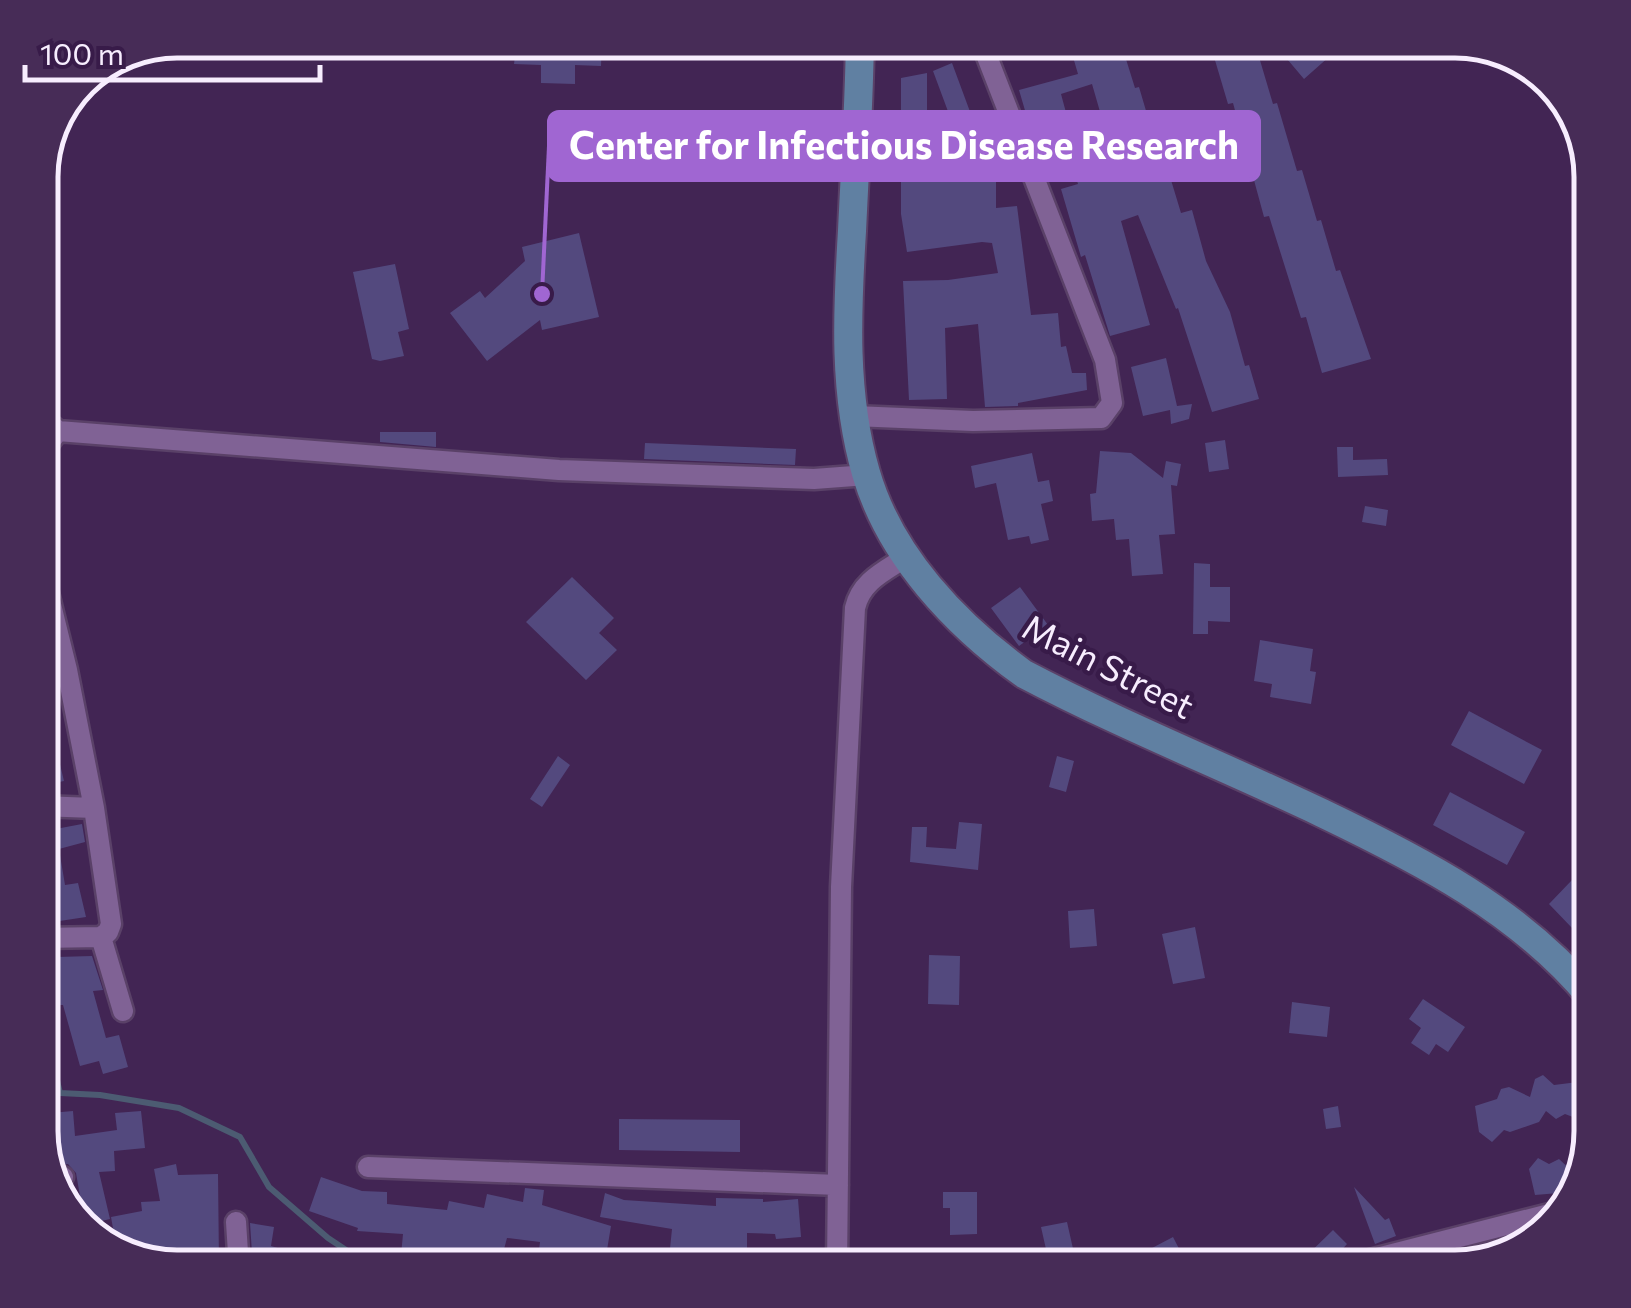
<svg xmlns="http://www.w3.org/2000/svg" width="1631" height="1308" viewBox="0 0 1631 1308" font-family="Commissioner,sans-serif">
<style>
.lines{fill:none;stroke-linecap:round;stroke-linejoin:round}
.stream{stroke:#4c5b72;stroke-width:6}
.building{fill:#53497e}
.street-casing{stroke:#5a4168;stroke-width:25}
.secondary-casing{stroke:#5a4168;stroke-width:32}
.street{stroke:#806295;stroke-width:20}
.secondary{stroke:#6080a2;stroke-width:28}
.labels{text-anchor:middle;stroke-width:9;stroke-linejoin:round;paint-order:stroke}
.street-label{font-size:35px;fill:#f7edfe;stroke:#381b49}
.rim{fill:none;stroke:#f7edfe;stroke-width:5}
.leader{fill:none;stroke:#a066d2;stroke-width:4}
.callout-dot{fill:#a066d2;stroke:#381b49;stroke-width:4}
.callout{fill:#a066d2;stroke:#a066d2;stroke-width:4}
.callout-label{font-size:38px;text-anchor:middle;font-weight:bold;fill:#fff}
</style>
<rect width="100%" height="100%" fill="#422554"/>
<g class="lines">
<path class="stream" d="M40,1028H44L60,1093L100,1095L179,1108L240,1137L269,1187L328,1238L373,1268"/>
</g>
<path class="building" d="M517,40H602L601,66L575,65V84L541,83V65L514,64Z
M1068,40H1120L1135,88L1139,87L1157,148L1161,147L1181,213L1192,210L1206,261L1230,312L1245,366L1249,365L1259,399L1212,412L1178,308L1176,309L1138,215L1121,221L1150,325L1110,336L1085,255L1081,257L1061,189L1078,184L1067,148L1107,136L1092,84L1061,94L1071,131L1034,141L1019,90L1078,74Z
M1209,40H1254L1273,104L1277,103L1297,171L1302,170L1317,221L1321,220L1336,271L1340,270L1371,359L1322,373L1306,317L1301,318L1269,216L1264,217L1233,103L1228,104Z
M1271,40H1348L1304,79Z
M952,63L979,136L967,141H959L933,71Z
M927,73V180H996V208L1017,206L1031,315L1058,313L1061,347L1066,346L1072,373H1086L1087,390L1018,403V406L985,407L978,324L945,328L947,399L909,400L903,281L948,280L998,273L992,243L982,242L907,252L901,214V78Z
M579,233L599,317L542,330L540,320L487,361L450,313L480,291L485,298L525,261L522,247Z
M395,264L409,329L398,332L404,356L380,361L372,359L353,272Z
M1166,358L1177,406L1192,404L1189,419L1171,424L1170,410L1143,416L1131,367Z
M436,432V447L380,442V432Z
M1225,440L1229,469L1209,472L1205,443Z
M645,443L796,449L795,465L644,459Z
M1337,447H1353V460L1387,459L1388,475L1338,477Z
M1100,451L1131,453L1163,478L1166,461L1181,464L1177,486L1171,485L1175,534L1159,535L1163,574L1132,576L1129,539L1116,540L1114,519L1092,521L1090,494L1096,493Z
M1032,453L1038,482L1049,480L1053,501L1041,504L1049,540L1031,544L1029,536L1008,540L996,483L975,488L971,466Z
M1365,506L1388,510L1386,526L1362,522Z
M1194,563L1210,564V587H1230V622L1208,621V634H1193Z
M572,577L614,618L599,633L617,650L586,680L526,622Z
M1020,587L1048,625L1019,646L991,608Z
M1260,640L1313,649L1310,671L1316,672L1311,704L1270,697L1272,684L1254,681Z
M1469,711L1542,750L1524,784L1451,745Z
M57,752L64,781L40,786V756Z
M558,756L570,765L542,807L530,799Z
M1057,756L1074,761L1066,792L1049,787Z
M1450,792L1525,832L1507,865L1433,825Z
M959,822L982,824L978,870L910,862L912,827H927L926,847L956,849Z
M82,824L85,842L59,849L65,885L78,883L86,917L40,924V832Z
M1572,880L1591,899V911L1573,929L1549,904Z
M1094,909L1097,946L1070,948L1068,911Z
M1195,927L1205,978L1173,984L1162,934Z
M40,952H55L57,957L92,956L103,990L93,991L106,1038L119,1035L128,1067L103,1074L99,1061L80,1066L63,1005H40Z
M929,955L960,956L959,1005L928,1004Z
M1423,999L1465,1027L1448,1052L1436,1044L1429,1055L1411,1043L1421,1028L1409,1019Z
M1292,1002L1330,1007L1327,1037L1289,1033Z
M1543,1075L1554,1085L1578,1082L1586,1107L1578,1119L1565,1114L1556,1119L1546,1111L1539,1122L1510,1132L1504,1130L1492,1142L1479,1132L1475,1106L1497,1099L1501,1089L1509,1087L1530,1097L1535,1079Z
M1338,1106L1341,1127L1326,1129L1323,1109Z
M73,1111L75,1136L117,1130L115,1113L141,1111L145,1148L114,1151L115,1171L99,1172L110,1219L85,1225L76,1173L68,1164L53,1166L40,1140V1126H51L50,1113Z
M619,1119L740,1120V1152L619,1150Z
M1538,1158L1549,1164L1559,1159L1575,1174L1566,1197L1559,1193L1535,1195L1529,1169Z
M176,1164L178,1175L218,1174L219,1264L208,1263V1268H176L116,1245L111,1217L142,1211L141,1202L160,1201L154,1169Z
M321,1177L362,1191L387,1192V1204L447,1210L449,1201L484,1208L487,1194L523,1202L525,1188L544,1190L542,1205L611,1226L604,1268H537L540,1242L507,1238L499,1268H467L470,1258L429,1249L427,1268L400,1266L403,1234L357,1231L358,1228L309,1211Z
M1354,1187L1385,1220L1389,1218L1396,1236L1375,1244Z
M943,1192H977V1234L950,1235V1208H943Z
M605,1193L624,1200L716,1206V1198L763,1199V1202L798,1199L801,1237L776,1239L775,1234L747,1233V1268H668L672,1229L600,1217Z
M1067,1222L1076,1262L1050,1267L1041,1227Z
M250,1223L274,1227L271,1246L331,1264V1268H253Z
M1333,1230L1347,1244L1338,1254L1325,1264L1322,1261L1294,1268Z
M1173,1237L1189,1268H1114Z"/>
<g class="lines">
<defs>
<path id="street" d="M40,415L58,431L559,470L814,479L867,475
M854,416L973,421L1101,418L1112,403L1105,360L984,49
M40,455L58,431
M40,670H67
M40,806L94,808
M101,937L123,1011
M40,938L101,937L108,932L111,924L94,808L67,670L40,560
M368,1167L838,1185
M59,1178L63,1177
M236,1222L239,1268
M837,1268L841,887L855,608C861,581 885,571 906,557
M1338,1268L1561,1211"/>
<path id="secondary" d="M860,40C859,104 855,167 852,231C847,312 843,394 866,473C890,556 956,625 1024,674C1121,725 1223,766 1322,813C1420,860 1520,911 1591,997"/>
</defs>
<use href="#street" class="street-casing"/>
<use href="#secondary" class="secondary-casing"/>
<use href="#street" class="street"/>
<use href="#secondary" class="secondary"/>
</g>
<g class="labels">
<g class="street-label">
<text transform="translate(1108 667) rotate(27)" y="12">Main Street</text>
</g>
</g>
<path d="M0 0H1631V1308H0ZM177 58H1455A119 119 0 0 1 1574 177V1131A119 119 0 0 1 1455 1250H177A119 119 0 0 1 58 1131V177A119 119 0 0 1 177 58Z" fill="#472c57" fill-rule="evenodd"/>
<path class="rim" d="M177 58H1455A119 119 0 0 1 1574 177V1131A119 119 0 0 1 1455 1250H177A119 119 0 0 1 58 1131V177A119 119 0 0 1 177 58Z"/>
<path class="leader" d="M542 294L549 146"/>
<circle class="callout-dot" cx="542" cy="294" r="10"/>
<rect class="callout" x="549" y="112" width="710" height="68" rx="10"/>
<g class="callout-label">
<text x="904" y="159">Center for Infectious Disease Research</text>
</g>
<path d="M25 65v15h295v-15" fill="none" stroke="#f7edfe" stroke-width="5"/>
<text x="40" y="65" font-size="30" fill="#f7edfe" stroke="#381b49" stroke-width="8" paint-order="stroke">100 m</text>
</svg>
